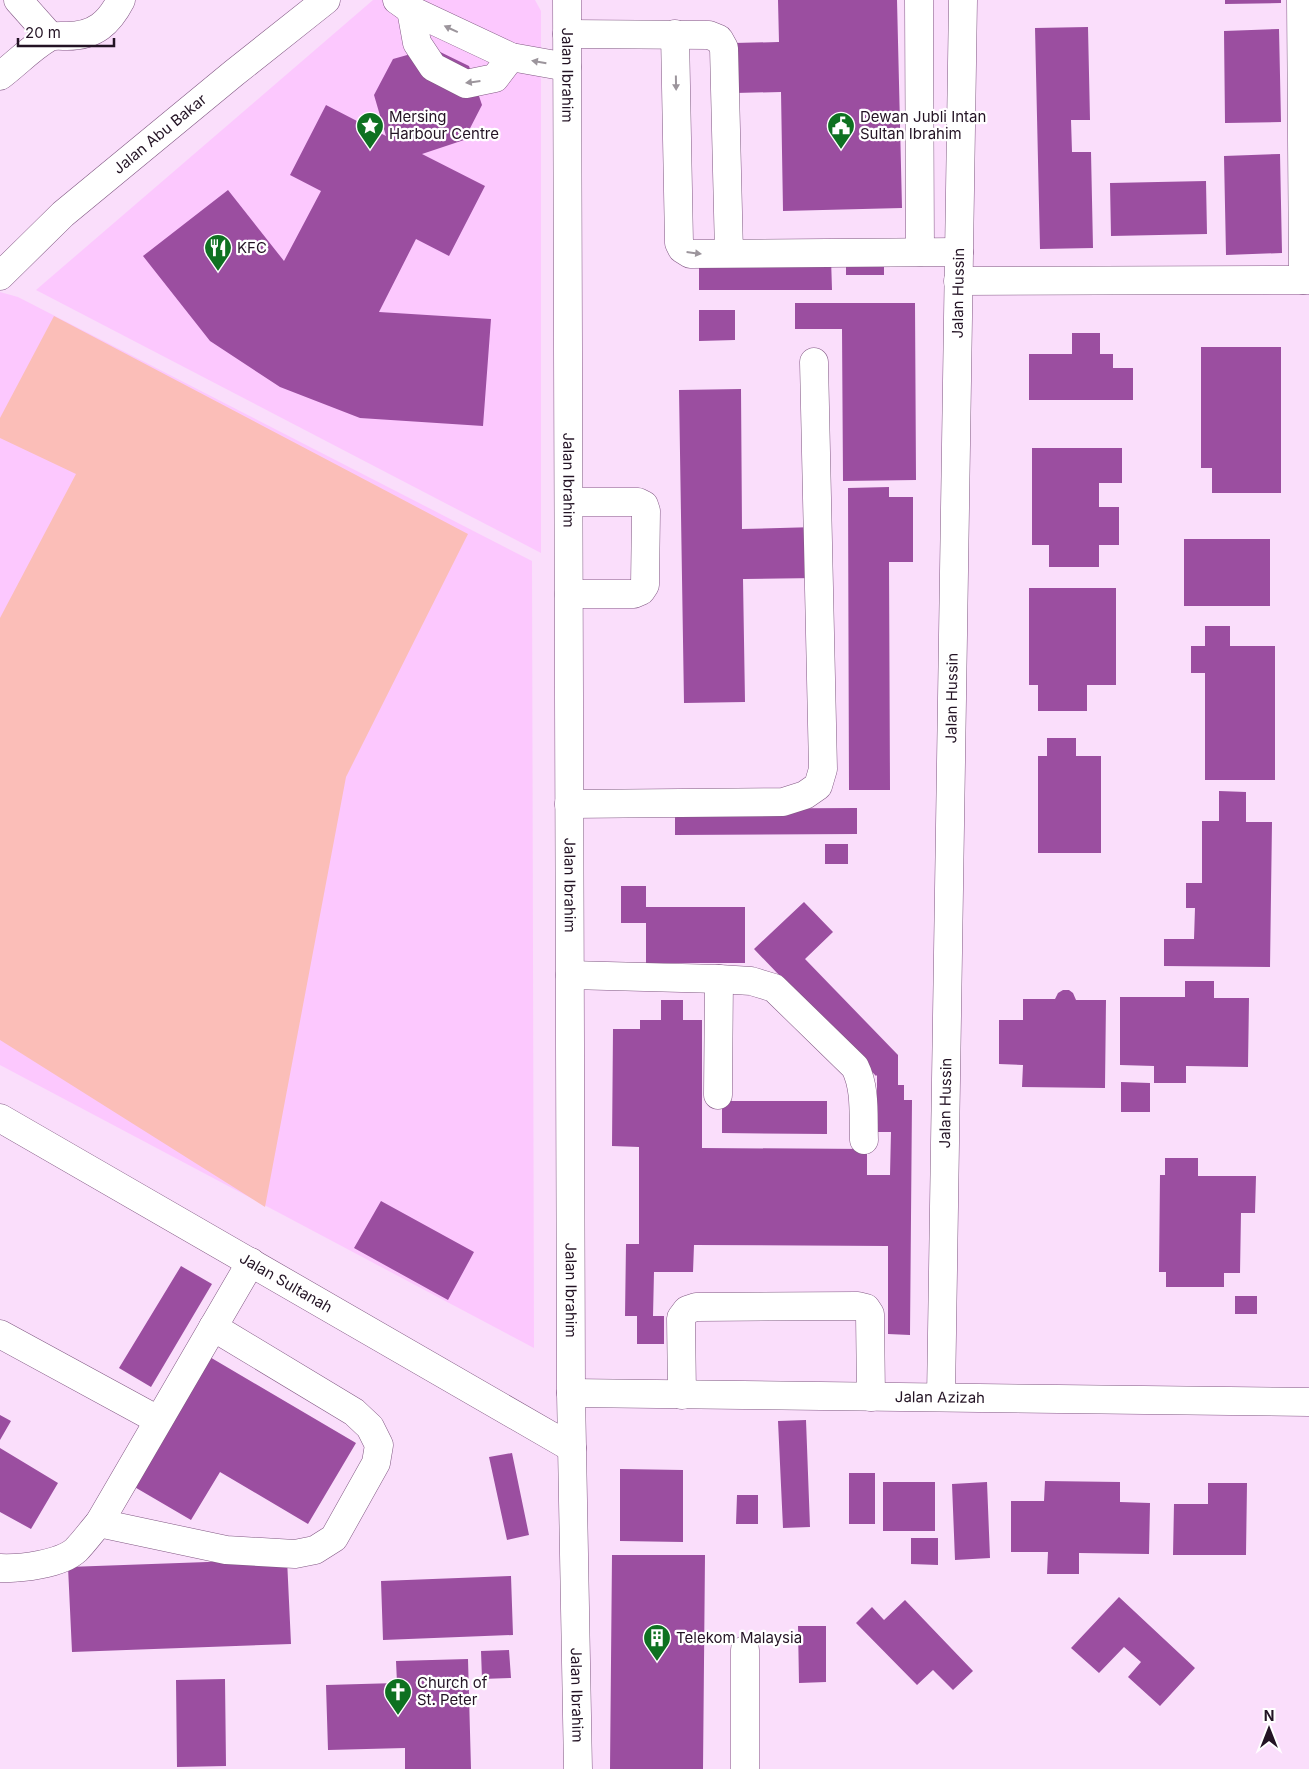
<svg xmlns="http://www.w3.org/2000/svg" width="1309" height="1769" viewBox="0 0 1309 1769" font-family="Inter,sans-serif">
<style>
.built{fill:#fcc8fe}
.pitch{fill:#fbbeb8}
.building{fill:#9b4ea0}
.lines{fill:none;stroke-linecap:round;stroke-linejoin:round}
.minor-casing{stroke:#815883;stroke-width:29}
.minor{stroke:#fff;stroke-width:28}
.oneway{fill:#9c959c}
.labels{text-anchor:middle;stroke-width:4.5;stroke-linejoin:round;paint-order:stroke}
.street-label{font-size:15px;fill:#231324;stroke:#fff}
.poi-label{font-size:15px;fill:#231324;stroke:#fff;text-anchor:start}
</style>
<rect width="100%" height="100%" fill="#fadefb"/>
<path class="built" d="M373,0H535L541,11V553L36,290Z
M0,292L18,297L532,561L534,1348L0,1065Z"/>
<path class="pitch" d="M54,316L468,534L346,777L265,1207L0,1040V618L76,474L0,438V418Z"/>
<path class="building" d="M778,0H897L902,208L783,211L781,92L735,93L734,43L779,42Z
M1225,0H1281V3L1225,4Z
M1088,27L1090,120H1071L1072,152H1091L1093,248L1040,249L1035,28Z
M1279,29L1281,122L1225,123L1224,31Z
M432,48L469,66L482,105L464,140L422,154L485,186L449,256L416,239L379,312L491,319L483,426L360,418L280,387L210,341L143,256L228,190L284,261L321,191L290,175L326,105L386,136L374,95L393,59Z
M1280,154L1282,253L1226,255L1224,156Z
M1206,181L1207,234L1111,236L1110,183Z
M846,257H884V275H846Z
M699,258H831L832,290H699Z
M795,303H915L916,480L843,481L842,329H795Z
M699,310H735V340L699,341Z
M1072,333H1100V354H1113V368H1133V400H1029V354H1072Z
M1201,347H1281V493H1212V468H1201Z
M741,389L742,529L816,527L817,578L743,579L745,702L684,703L679,390Z
M1032,448H1122V483H1099V507H1119V545H1099V567H1049V545H1032Z
M889,487V497H913V562H889L890,790H849L848,488Z
M1184,539H1270V606H1184Z
M1029,588H1116V685H1087V711H1038V685H1029Z
M1205,626H1230V646H1275V780H1205V673H1191V646H1205Z
M1047,738H1076V756H1101V853H1038V756H1047Z
M1219,791L1246,792V822H1272L1270,967L1164,966V939H1194L1195,908H1186V883H1202V821H1219Z
M857,808V834L675,835V809Z
M825,844H848V864H825Z
M621,886H646V907H745V963H646V923H621Z
M804,902L833,932L805,959L898,1055V1085H904V1100H912L910,1335L888,1334V1246L694,1245L693,1272H654L653,1316H664V1344H637V1316H625L626,1244H639V1147L612,1146L613,1029H640V1020H661V1000H683V1020H702V1148L867,1149V1175H890L891,1132H877V1075L876,1076L754,949Z
M1185,981H1214V998H1249L1248,1067L1186,1066V1083H1154V1066L1120,1065V997H1185Z
M1063,990H1069L1073,993L1076,1000H1106L1105,1088L1022,1087L1023,1065L999,1064V1020H1023V999H1055L1058,993Z
M1121,1082L1150,1083V1112H1121Z
M722,1101H827V1134L722,1133Z
M1165,1158H1198V1176H1256L1255,1213H1241L1240,1273H1224V1287H1166V1272H1159L1160,1175H1165Z
M381,1201L474,1252L448,1300L354,1248Z
M181,1266L212,1284L151,1387L119,1368Z
M1235,1296H1257V1314H1235Z
M203,1353L356,1443L308,1524L220,1472L191,1520L126,1482Z
M0,1415L11,1421L0,1440Z
M806,1420L810,1527L783,1528L778,1421Z
M0,1448L58,1483L31,1529L0,1512Z
M512,1453L529,1535L507,1540L489,1457Z
M620,1469L683,1470V1542L620,1541Z
M849,1473H875V1524H849Z
M1045,1481L1120,1482V1502L1150,1503L1149,1554L1079,1553V1574H1047L1048,1552H1011V1501H1044Z
M883,1482H935V1531H883Z
M987,1482L990,1558L955,1560L952,1484Z
M1208,1483H1247L1246,1555H1173L1174,1504H1208Z
M737,1495H758V1524H736Z
M911,1538H938V1565L911,1564Z
M612,1555H705L703,1769H610Z
M287,1559L291,1644L72,1652L68,1567Z
M511,1576L513,1635L383,1640L381,1581Z
M1119,1597L1195,1668L1160,1706L1128,1677L1141,1662L1124,1647L1099,1673L1071,1648Z
M905,1600L973,1671L953,1690L933,1670L917,1685L856,1623L872,1607L884,1620Z
M798,1626H826V1682L799,1683Z
M509,1650L511,1678L482,1679L481,1651Z
M468,1659L471,1769H405V1748L328,1750L326,1685L397,1683L396,1661Z
M225,1679L226,1766L177,1767L176,1680Z"/>
<g class="lines">
<defs>
<g id="minor">
<path d="M18,0L50,36"/>
<path d="M397,0L411,10L511,57L567,67"/>
<path id="s1" d="M567,0L571,1393L578,1769"/>
<path d="M919,0L920,252"/>
<path d="M1301,0L1303,280"/>
<path d="M411,10L417,43L433,67L466,84L495,78L511,57"/>
<path d="M567,34L709,35L719,39L724,48L729,253"/>
<path d="M675,34L679,243L682,249L690,254L959,252"/>
<path d="M0,76C16,64 31,48 48,38C53,35 61,36 67,36C95,36 109,23 121,0"/>
<path id="s2" d="M0,276L63,214L234,73L326,0"/>
<path d="M958,281L1309,280"/>
<path d="M569,502H638L644,505L646,511L645,585L641,591L634,594H569"/>
<path d="M569,804L783,802L805,795L818,786L823,769L814,362"/>
<path d="M570,975L719,979L751,981L774,988L855,1067C866,1089 863,1116 864,1140"/>
<path d="M718,1095L719,979"/>
<path id="s3" d="M0,1118L572,1448"/>
<path d="M0,1334L158,1420"/>
<path id="s4" d="M571,1393L1309,1402"/>
<path d="M682,1395L681,1318L687,1310L696,1307L858,1306L866,1308L870,1314L871,1397"/>
<path id="s5" d="M941,1397L963,0"/>
<path d="M99,1523L226,1550L295,1554L315,1550L334,1538L376,1463L379,1445L370,1427L354,1412L213,1327"/>
<path d="M0,1568C20,1569 61,1564 76,1550C84,1542 91,1532 99,1523L251,1262"/>
<path d="M745,1650V1769"/>
</g>
</defs>
<use href="#minor" class="minor-casing"/>
<use href="#minor" class="minor"/>
</g>
<defs><path id="oneway-solid" d="M-6-.8H1V-3.2L6.5 0L1 3.2V.8H-6Z" transform="scale(1.25)"/></defs>
<g class="oneway">
<use href="#oneway-solid" transform="translate(451 29) rotate(-155)"/>
<use href="#oneway-solid" transform="translate(539 62) rotate(-170)"/>
<use href="#oneway-solid" transform="translate(473 82) rotate(173)"/>
<use href="#oneway-solid" transform="translate(676 83) rotate(89)"/>
<use href="#oneway-solid" transform="translate(694 253) rotate(7)"/>
</g>
<defs>
<symbol id="sight-pin" viewBox="-11 -11 22 30"><path d="M0 17L-7.5 6A9.5 9.5 0 1 1 7.5 6Z" fill="#0e7121" stroke="#fff"/><path d="M0-6L1.8-2.2L6-1.7L2.9 1.2L3.7 5.4L0 3.3L-3.7 5.4L-2.9 1.2L-6-1.7L-1.8-2.2Z" fill="#fff"/></symbol>
<symbol id="civic-pin" viewBox="-11 -11 22 30"><path d="M0 17L-7.5 6A9.5 9.5 0 1 1 7.5 6Z" fill="#0e7121" stroke="#fff"/><path d="M-.6-6.5H3V-4.5H.6V-3L4-1V1h2V6H-6V1h2V-1L-.6-3ZM-1.2 2.5V6h2.4V2.5Z" fill="#fff"/></symbol>
<symbol id="restaurant-pin" viewBox="-11 -11 22 30"><path d="M0 17L-7.5 6A9.5 9.5 0 1 1 7.5 6Z" fill="#0e7121" stroke="#fff"/><path d="M-5-6h1v4h1v-4h1v4h1v-4h1v5L-1.5 .5V6h-2V.5L-5-1ZM5-6V6H3V1.5H1.5Q1.5-4 5-6Z" fill="#fff"/></symbol>
<symbol id="building-pin" viewBox="-11 -11 22 30"><path d="M0 17L-7.5 6A9.5 9.5 0 1 1 7.5 6Z" fill="#0e7121" stroke="#fff"/><path d="M-4-6H4V6H1V3H-1V6H-4ZM-2.5-4.3h1.7v1.8h-1.7ZM.8-4.3h1.7v1.8H.8ZM-2.5-1h1.7V.8h-1.7ZM.8-1h1.7V.8H.8Z" fill="#fff"/></symbol>
<symbol id="church-pin" viewBox="-11 -11 22 30"><path d="M0 17L-7.5 6A9.5 9.5 0 1 1 7.5 6Z" fill="#0e7121" stroke="#fff"/><path d="M-1.2-6h2.4v3.5h3.3v2.4h-3.3V6h-2.4V-.1h-3.3v-2.4h3.3Z" fill="#fff"/></symbol>
</defs>
<g fill-rule="evenodd">
<use href="#sight-pin" x="354" y="110" width="32" height="43"/>
<use href="#civic-pin" x="825" y="110" width="32" height="43"/>
<use href="#restaurant-pin" x="202" y="232" width="32" height="43"/>
<use href="#building-pin" x="641" y="1622" width="32" height="43"/>
<use href="#church-pin" x="382" y="1676" width="32" height="43"/>
</g>
<g class="labels">
<g class="street-label">
<text dy="5" stroke="none"><textPath href="#s1" startOffset="75">Jalan Ibrahim</textPath></text>
<text dy="5" stroke="none"><textPath href="#s2" startOffset="214">Jalan Abu Bakar</textPath></text>
<text dy="5" stroke="none"><textPath href="#s5" startOffset="1104">Jalan Hussin</textPath></text>
<text dy="5" stroke="none"><textPath href="#s1" startOffset="480">Jalan Ibrahim</textPath></text>
<text dy="5" stroke="none"><textPath href="#s5" startOffset="699">Jalan Hussin</textPath></text>
<text dy="5" stroke="none"><textPath href="#s1" startOffset="885">Jalan Ibrahim</textPath></text>
<text dy="5" stroke="none"><textPath href="#s5" startOffset="294">Jalan Hussin</textPath></text>
<text dy="5" stroke="none"><textPath href="#s3" startOffset="330">Jalan Sultanah</textPath></text>
<text dy="5" stroke="none"><textPath href="#s1" startOffset="1290">Jalan Ibrahim</textPath></text>
<text dy="5" stroke="none"><textPath href="#s4" startOffset="369">Jalan Azizah</textPath></text>
<text dy="5" stroke="none"><textPath href="#s1" startOffset="1695">Jalan Ibrahim</textPath></text>
</g>
<g class="poi-label">
<text x="389" y="122">Mersing<tspan x="389" dy="17">Harbour Centre</tspan></text>
<text x="860" y="122">Dewan Jubli Intan<tspan x="860" dy="17">Sultan Ibrahim</tspan></text>
<text x="237" y="253">KFC</text>
<text x="676" y="1643">Telekom Malaysia</text>
<text x="417" y="1688">Church of<tspan x="417" dy="17">St. Peter</tspan></text>
</g>
</g>
<g transform="translate(1269 1729)" stroke="#ffffff" stroke-width="4" paint-order="stroke">
<path d="M0-4L9 19L0 12L-9 19Z" fill="#231324"/>
<text y="-8" font-size="14" font-weight="bold" text-anchor="middle" fill="#231324">N</text>
</g>
<path d="M18 38v8h96v-8" fill="none" stroke="#231324" stroke-width="2.5"/>
<text x="25" y="38" font-size="15" fill="#231324" stroke="#ffffff" stroke-width="4" paint-order="stroke">20 m</text>
</svg>
